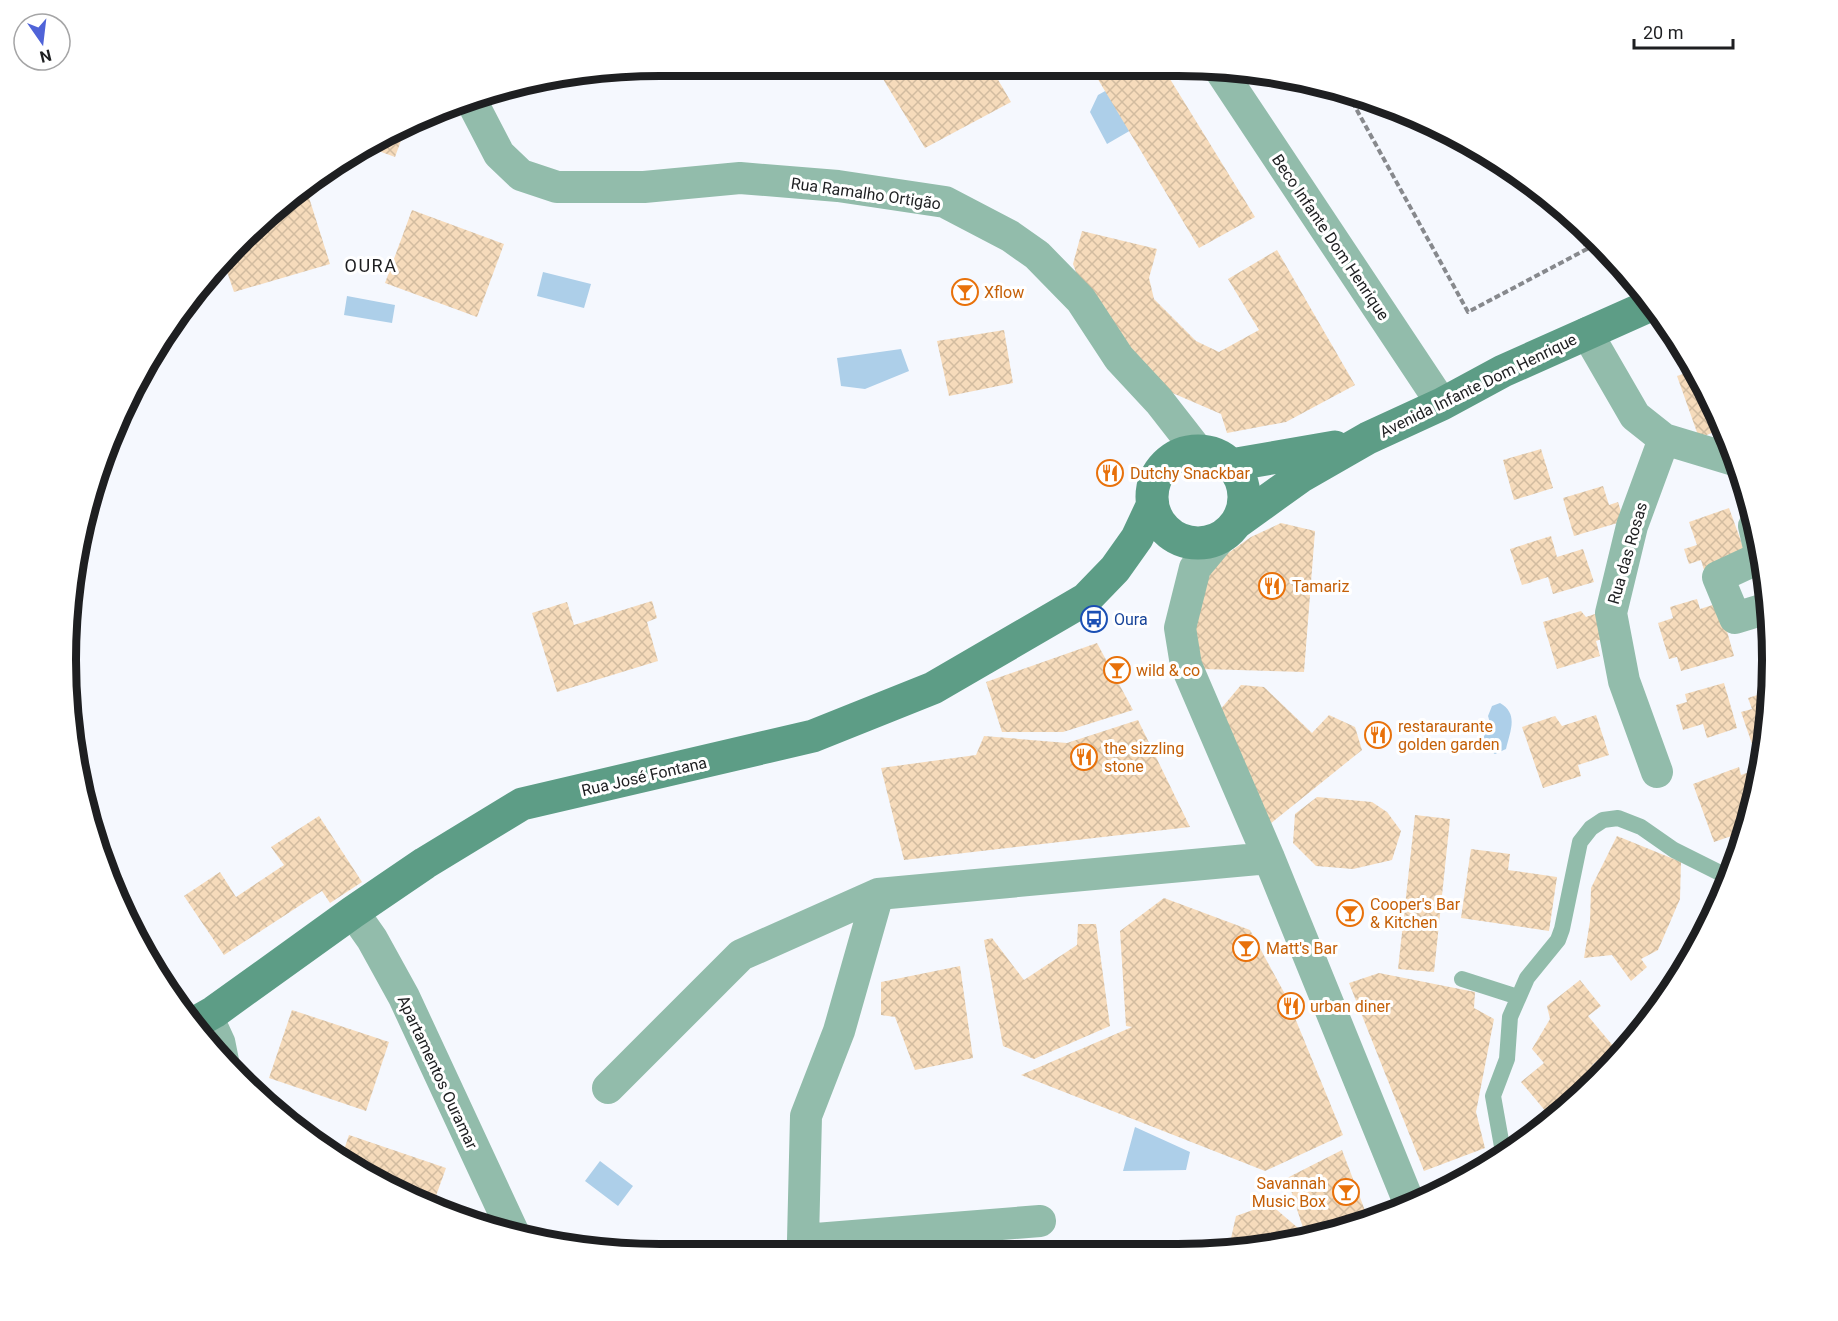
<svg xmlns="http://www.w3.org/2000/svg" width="1838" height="1321" viewBox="0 0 1838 1321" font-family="Roboto,sans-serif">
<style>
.water{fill:#adcfe9}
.building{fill:url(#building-cross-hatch)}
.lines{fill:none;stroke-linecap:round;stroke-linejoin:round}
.path{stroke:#87898d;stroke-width:4;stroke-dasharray:6 3;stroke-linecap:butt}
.lane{stroke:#92bcab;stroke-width:16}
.street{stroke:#92bcab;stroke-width:32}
.secondary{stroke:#5d9d86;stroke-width:33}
.labels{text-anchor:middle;stroke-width:6;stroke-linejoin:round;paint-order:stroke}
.street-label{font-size:16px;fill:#1e1f21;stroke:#fff}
.food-label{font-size:16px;fill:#c56008;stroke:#fff;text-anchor:start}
.transit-label{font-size:16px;fill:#164399;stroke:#fff;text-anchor:start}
.neighbourhood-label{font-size:18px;letter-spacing:1.5px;fill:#1e1f21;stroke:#fff}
.rim{fill:none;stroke:#1e1f21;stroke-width:8}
</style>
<defs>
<pattern id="building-cross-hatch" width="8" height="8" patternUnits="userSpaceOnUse" patternTransform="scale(1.5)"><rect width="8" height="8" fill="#f6dbbb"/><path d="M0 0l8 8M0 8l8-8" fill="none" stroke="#d2bca0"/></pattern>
</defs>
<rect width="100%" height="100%" fill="#f5f8fe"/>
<path class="water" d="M1116,85L1138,126L1107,144L1090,112L1098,95Z
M543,272L591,284L584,308L537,296Z
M347,296L395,305L392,323L344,315Z
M901,349L909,371L865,389L841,386L837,358Z
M1500,703C1519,714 1510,731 1506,749L1495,754L1484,747L1482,739L1491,726L1488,716L1492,706Z
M1135,1127L1190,1152L1186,1170L1123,1171Z
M600,1161L633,1186L618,1206L585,1181Z"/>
<path class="building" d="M905,66H990L1011,102L925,148L883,79Z
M1090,66H1162L1255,217L1199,248Z
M407,124L395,157L365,146L398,127Z
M306,188L330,264L234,292L223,260Z
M412,210L504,244L477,317L385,283Z
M1082,231L1157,249L1149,278L1154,299L1196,341L1219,352L1259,330L1228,279L1277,250L1355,385L1286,422L1227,433L1221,414L1154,385L1082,289L1073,264Z
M1004,330L1013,383L949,396L937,341Z
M1695,370L1722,429L1699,438L1677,376Z
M1541,449L1553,488L1514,500L1503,460Z
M1603,486L1609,505L1618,502L1624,521L1574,536L1563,498Z
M1729,508L1746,555L1704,570L1701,560L1689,564L1684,549L1697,545L1689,522Z
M1281,523L1315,531L1304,672L1203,669L1190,643L1198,589L1217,561L1251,537Z
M1551,536L1557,557L1583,549L1594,582L1553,594L1548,577L1522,585L1510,549Z
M1697,599L1700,609L1719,603L1734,656L1681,671L1677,657L1669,659L1658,623L1673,618L1670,607Z
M652,601L657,618L647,622L658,661L557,692L532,613L567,602L574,625Z
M1581,611L1586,617L1598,613L1605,638L1596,641L1600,656L1557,669L1543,622Z
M1097,643L1133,710L1063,732H1002L986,682Z
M1724,683L1737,728L1707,738L1703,724L1683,730L1676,705L1687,702L1685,694Z
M1241,685L1264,687L1312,733L1329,715L1355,727L1362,750L1270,824L1219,711Z
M1770,691L1771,700L1760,767L1741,712L1752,709L1748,698Z
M1596,715L1609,755L1578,765L1581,776L1543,788L1522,727L1555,716L1562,726Z
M1138,720L1190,827L904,860L881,768L976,755L984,736L1067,743Z
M1739,767L1741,775L1758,769L1759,771L1752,815L1746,831L1714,842L1693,784Z
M1317,797L1372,802L1387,812L1401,831L1392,860L1353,869L1316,866L1293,843L1295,814Z
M1415,815L1450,819L1434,972L1398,969Z
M319,816L362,882L330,903L322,891L224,955L184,896L220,872L236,897L284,865L271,847Z
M1617,836L1681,862L1680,899L1658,950L1641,959L1647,967L1631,981L1612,955L1584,958L1590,921L1591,888Z
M1471,849L1510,854L1508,870L1557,877L1549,931L1461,918Z
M1164,898L1250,930L1286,996L1343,1135L1265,1171L1021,1075L1132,1027L1126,1026L1120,931Z
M1078,924H1096L1110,1026L1034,1059L1003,1046L984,940L992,938L1024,980L1077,945Z
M960,966L973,1058L915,1070L895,1017L881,1015V982Z
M1379,973L1475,992L1474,1008L1494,1019L1476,1112L1485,1148L1424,1171L1349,983Z
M1580,980L1601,1006L1588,1016L1614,1047L1592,1065L1598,1071L1547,1113L1521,1082L1544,1063L1532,1049L1550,1019L1547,1006Z
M292,1010L389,1042L366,1111L269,1078Z
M349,1135L446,1168L432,1207L398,1194L341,1159Z
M1342,1150L1369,1221L1332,1235L1255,1250H1243L1230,1243L1236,1216L1270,1204L1305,1234L1287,1178Z"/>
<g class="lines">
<path class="path" d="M1348,94L1468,312L1587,249L1573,217"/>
<path class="lane" d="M1462,979L1518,997
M214,1012L227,1040L233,1070
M1503,1152L1493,1096L1507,1059L1510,1017L1527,978L1558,940L1562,929L1580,842L1591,828L1603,820L1618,818L1641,827L1674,850L1722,874
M1436,1195L1456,1184"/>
<path class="street" d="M1220,70L1442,404
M471,100L499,154L521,175L557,187H644L740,178L838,186L945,202L1010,236L1037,255L1081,300L1119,358L1159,401L1198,451
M1587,333L1635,416L1664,439L1737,461
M1754,526L1759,548
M1221,537L1195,568L1180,628L1186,665L1269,858L1410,1205
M1761,557L1718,577L1735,618L1768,608
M1657,772L1624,681L1611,613L1632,526L1664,439
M878,894L839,1031L806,1116L803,1240L1040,1221
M353,912L372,939L404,997L515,1236
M608,1088L741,955L878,894L1269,858"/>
<path class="secondary" d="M1152 497a46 46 0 1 1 92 0a46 46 0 1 1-92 0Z
M1231,465L1335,447
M1236,523L1300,477L1368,438L1442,404L1503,371L1651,305
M193,1024L214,1012L353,912L425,863L522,804L813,736L933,688L1086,599L1115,569L1137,538L1152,506"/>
</g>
<defs>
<symbol id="bar-ring" viewBox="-11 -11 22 22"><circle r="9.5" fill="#fff" stroke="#e8710a" stroke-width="1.5"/><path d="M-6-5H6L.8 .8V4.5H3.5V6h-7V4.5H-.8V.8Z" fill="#e8710a"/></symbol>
<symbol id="restaurant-ring" viewBox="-11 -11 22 22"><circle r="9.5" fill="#fff" stroke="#e8710a" stroke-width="1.5"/><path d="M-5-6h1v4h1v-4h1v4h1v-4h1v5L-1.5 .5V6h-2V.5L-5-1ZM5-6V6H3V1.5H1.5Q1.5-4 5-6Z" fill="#e8710a"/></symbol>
<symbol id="bus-ring" viewBox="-11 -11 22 22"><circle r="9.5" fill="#fff" stroke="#1a4fb4" stroke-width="1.5"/><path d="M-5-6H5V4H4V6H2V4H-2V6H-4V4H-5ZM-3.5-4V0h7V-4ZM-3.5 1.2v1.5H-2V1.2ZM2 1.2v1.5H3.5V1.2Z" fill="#1a4fb4"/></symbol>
</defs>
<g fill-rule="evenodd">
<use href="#bar-ring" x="950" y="277" width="30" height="30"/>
<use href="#restaurant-ring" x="1095" y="458" width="30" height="30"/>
<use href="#restaurant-ring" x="1257" y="571" width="30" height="30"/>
<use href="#bus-ring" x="1079" y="604" width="30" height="30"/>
<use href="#bar-ring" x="1102" y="655" width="30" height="30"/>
<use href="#restaurant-ring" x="1363" y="720" width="30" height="30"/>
<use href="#restaurant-ring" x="1069" y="742" width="30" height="30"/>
<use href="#bar-ring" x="1335" y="898" width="30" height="30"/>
<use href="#bar-ring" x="1231" y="933" width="30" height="30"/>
<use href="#restaurant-ring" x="1276" y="991" width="30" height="30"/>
<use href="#bar-ring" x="1331" y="1177" width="30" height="30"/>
</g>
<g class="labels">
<g class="street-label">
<text transform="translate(866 193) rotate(8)" y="6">Rua Ramalho Ortigão</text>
<text transform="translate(1331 237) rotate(56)" y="6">Beco Infante Dom Henrique</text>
<text transform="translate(1478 385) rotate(-26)" y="6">Avenida Infante Dom Henrique</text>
<text transform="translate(1627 553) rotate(-74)" y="6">Rua das Rosas</text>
<text transform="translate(644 776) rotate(-13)" y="6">Rua José Fontana</text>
<text transform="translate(438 1072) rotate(65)" y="6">Apartamentos Ouramar</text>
</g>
<g class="food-label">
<text x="984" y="298">Xflow</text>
<text x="1130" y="479">Dutchy Snackbar</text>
<text x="1292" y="592">Tamariz</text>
<text x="1136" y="676">wild &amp; co</text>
<text x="1398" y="732">restaraurante<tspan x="1398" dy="18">golden garden</tspan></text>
<text x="1104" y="754">the sizzling<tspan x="1104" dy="18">stone</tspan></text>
<text x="1370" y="910">Cooper's Bar<tspan x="1370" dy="18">&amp; Kitchen</tspan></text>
<text x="1266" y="954">Matt's Bar</text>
<text x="1310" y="1012">urban diner</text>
<text x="1326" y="1189" text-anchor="end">Savannah<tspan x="1326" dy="18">Music Box</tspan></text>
</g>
<g class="transit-label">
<text x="1114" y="625">Oura</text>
</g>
<g class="neighbourhood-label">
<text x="371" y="272">OURA</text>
</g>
</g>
<path d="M0 0H1838V1321H0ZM660 76H1178A584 584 0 0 1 1762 660V660A584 584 0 0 1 1178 1244H660A584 584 0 0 1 76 660V660A584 584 0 0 1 660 76Z" fill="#fff" fill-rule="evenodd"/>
<path class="rim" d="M660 76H1178A584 584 0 0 1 1762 660V660A584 584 0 0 1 1178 1244H660A584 584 0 0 1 76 660V660A584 584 0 0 1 660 76Z"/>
<g transform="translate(42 42) rotate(166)"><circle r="28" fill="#ffffff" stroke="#a5a5a6" stroke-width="1.5"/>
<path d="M0-4.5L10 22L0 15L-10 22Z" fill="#4f63d8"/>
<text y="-9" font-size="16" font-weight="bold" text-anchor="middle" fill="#1e1f21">N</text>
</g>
<path d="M1634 39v9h99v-9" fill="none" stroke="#1e1f21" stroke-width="3"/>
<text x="1643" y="39" font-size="18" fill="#1e1f21" stroke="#ffffff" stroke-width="4.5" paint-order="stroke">20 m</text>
</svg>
